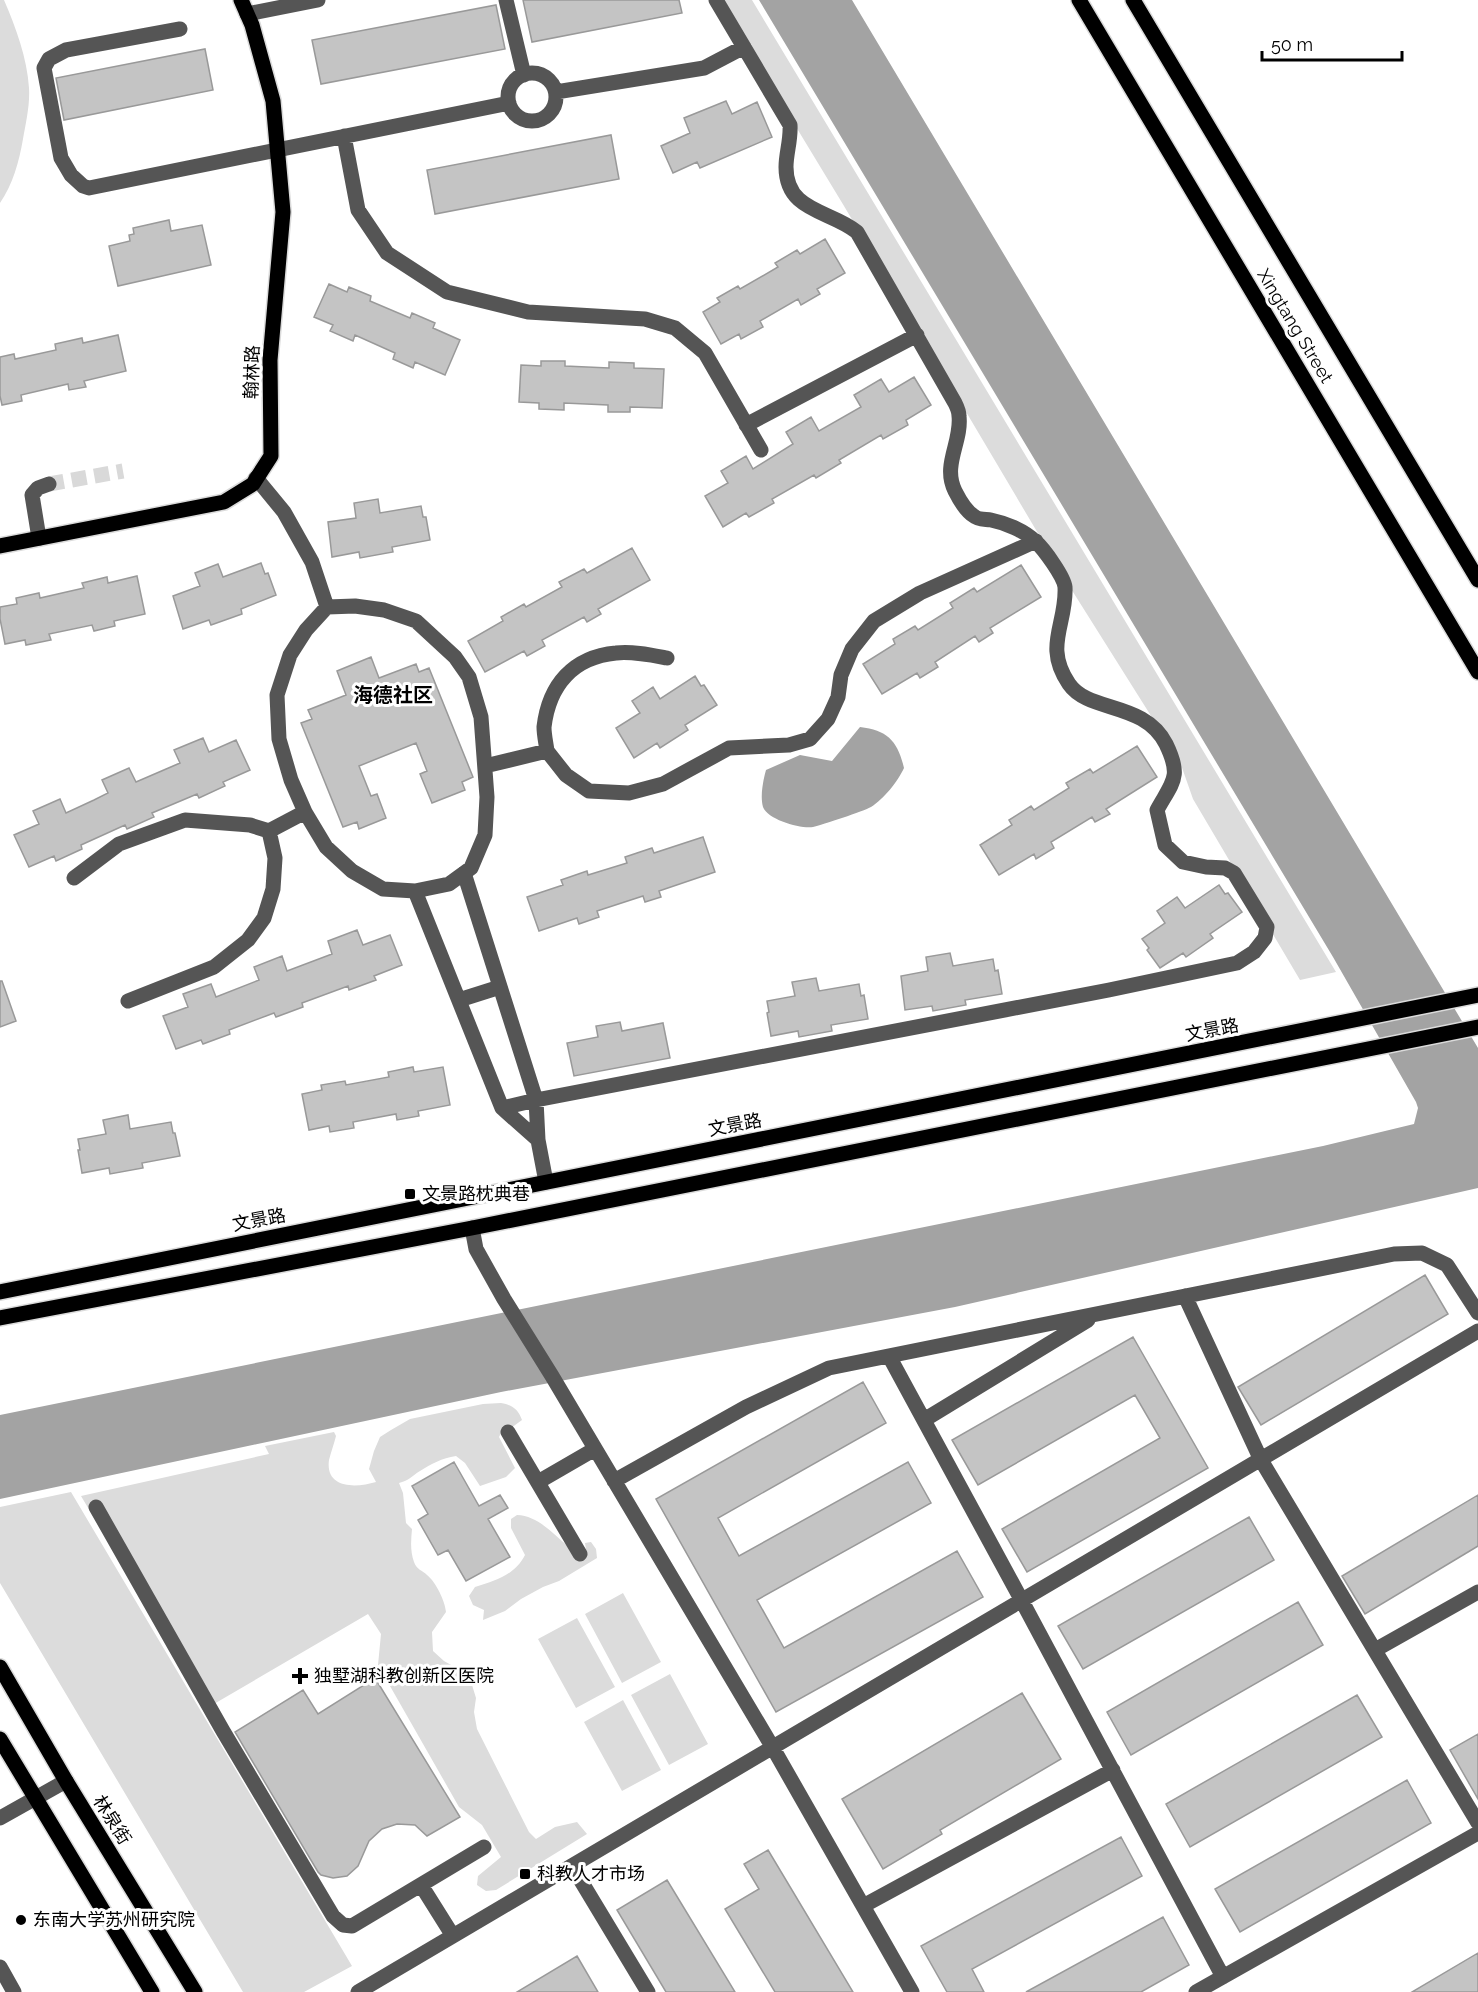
<svg xmlns="http://www.w3.org/2000/svg" width="1478" height="1992" viewBox="0 0 1478 1992" font-family="Raleway,'Noto Sans SC',sans-serif">
<style>
.green{fill:#dcdcdc}
.water{fill:#a3a3a3}
.building{fill:#c4c4c4;stroke:#999;stroke-width:1.5}
.lines{fill:none;stroke-linecap:round;stroke-linejoin:round}
.minor-tunnel{stroke:#d9d9d9;stroke-width:15;stroke-dasharray:15 8;stroke-linecap:butt}
.major-casing{stroke:#dbdbdb;stroke-width:18}
.minor{stroke:#555;stroke-width:15}
.major{stroke:#000;stroke-width:15}
.poi-dot{fill:#000;stroke:#fff;stroke-width:2}
.labels{text-anchor:middle;stroke-width:6;stroke-linejoin:round;paint-order:stroke}
.street-label{font-size:18px;fill:#000;stroke:#fff}
.poi-label{font-size:18px;fill:#000;stroke:#fff;text-anchor:start}
.neighbourhood-label{font-size:20px;font-weight:bold;fill:#000;stroke:#fff}
</style>
<rect width="100%" height="100%" fill="#fff"/>
<path class="green" d="M0,0H4C16,28 27,58 29,88C30,105 26,122 23,139C19,162 13,184 0,203Z
M719,0H752L1336,972L1300,980L1193,799L1180,762L1068,584L844,206Z
M501,1403C512,1405 518,1409 522,1420L511,1428L503,1429L499,1437L515,1468L506,1477L480,1486L465,1463L456,1456C442,1458 431,1464 420,1471C412,1476 408,1481 399,1483L403,1493L406,1523L412,1529C411,1540 410,1551 414,1562C417,1570 422,1570 427,1575C436,1582 445,1601 446,1612L432,1632L433,1651L444,1661L469,1675L476,1698L474,1712L477,1729L529,1832L536,1839L555,1827L577,1822L587,1834L496,1890L486,1891L477,1885L478,1876L501,1857L482,1825L459,1807L378,1665L381,1634L368,1614L207,1708L81,1496L269,1454L265,1446L334,1432L336,1436C334,1444 331,1452 329,1460C325,1489 356,1488 376,1482L369,1469L374,1451L380,1437L391,1430L410,1419L483,1404Z
M71,1492L352,1966L304,1992H243L0,1583V1507Z
M517,1515C539,1516 554,1535 569,1547C574,1551 581,1553 587,1556L585,1543L591,1542L596,1549L597,1558L559,1581L543,1587L521,1599L505,1611L483,1620L484,1610L473,1605L469,1596L475,1587C495,1581 515,1575 525,1555L511,1528V1519Z
M623,1593L661,1662L622,1683L585,1614Z
M577,1618L615,1687L576,1708L538,1639Z
M670,1674L708,1744L669,1765L631,1695Z
M623,1700L661,1770L622,1791L584,1722Z"/>
<path class="water" d="M759,0H852L1478,1048V1188L955,1307L501,1392L0,1499V1415L1323,1146L1414,1124L1418,1108L1416,1102L1333,957Z
M860,727C888,730 898,742 904,768C898,781 884,799 871,807C864,811 822,825 813,827C801,829 768,820 763,807C760,796 763,781 766,770L800,755L832,761Z"/>
<path class="building" d="M523,0H679L682,13L532,42Z
M496,5L505,49L321,84L312,40Z
M205,49L213,90L64,120L56,78Z
M726,101L732,114L757,102L772,137L700,168L697,162L673,173L661,146L690,133L684,118Z
M611,135L619,179L435,214L427,170Z
M169,220L171,231L202,225L211,265L118,286L109,246L130,241L129,235L134,234L133,228Z
M825,239L845,273L817,289L820,294L801,305L798,299L760,321L763,327L741,339L739,334L721,344L703,312L720,302L717,298L738,286L740,289L778,267L775,263L797,250L800,254Z
M329,284L347,292L349,287L371,296L370,301L410,318L412,313L435,323L433,328L460,340L445,375L415,362L413,368L393,359L395,353L355,335L353,341L330,331L333,325L314,317Z
M118,335L126,371L84,381L86,387L69,390L68,384L21,395L22,401L2,405L0,396V357L14,354L15,359L56,350L55,344L82,338L83,343Z
M541,361H565V366L609,368V362L634,363V368L664,369L662,408L630,407V412H608V405L564,403V410L539,409V403L519,402L521,365L541,366Z
M914,377L931,405L906,420L908,425L883,439L881,435L839,460L841,463L816,478L814,475L772,499L774,503L749,517L746,513L723,527L705,496L728,483L721,471L746,456L753,469L793,444L786,432L811,417L819,431L861,407L854,395L881,379L889,392Z
M378,499L380,513L421,506L423,517H426L430,540L392,547L393,552L360,558L359,552L332,557L328,522L356,518L354,503Z
M632,548L650,580L598,609L601,614L587,622L584,617L542,640L545,646L527,656L524,651L485,672L468,641L503,621L501,617L524,604L526,607L562,587L559,582L584,569L587,573Z
M261,563L265,574L268,573L276,595L241,609L242,614L211,625L209,620L183,629L173,596L200,586L195,573L218,564L223,577Z
M1021,565L1041,597L990,628L993,633L979,642L975,636L935,662L938,667L920,678L917,673L882,694L863,664L895,644L893,639L915,626L918,630L953,608L950,603L974,588L977,592Z
M137,576L145,614L114,621L115,626L94,631L92,625L49,634L51,640L26,645L25,640L5,644L0,619V607L17,604L16,598L39,593L40,598L84,588L82,583L107,577L108,583Z
M371,657L379,678L416,664L419,672L429,668L473,777L462,782L465,790L432,803L420,774L427,771L416,743L359,766L371,796L377,794L386,818L359,829L357,822L343,827L301,723L312,719L308,710L346,695L337,671Z
M695,676L701,686L704,685L717,705L685,725L688,730L660,748L657,743L634,758L616,728L640,713L632,701L653,687L660,699Z
M203,738L209,752L236,740L250,770L223,782L225,786L199,798L197,794L152,813L154,817L127,829L125,825L81,845L82,849L56,861L54,856L29,867L14,835L39,824L33,811L60,799L66,813L94,800L108,793L102,780L129,768L136,782L180,763L174,750Z
M1137,746L1157,777L1106,809L1110,814L1095,822L1092,817L1051,842L1054,848L1036,859L1034,854L999,875L980,845L1012,825L1009,820L1031,806L1034,810L1069,788L1066,783L1090,769L1093,773Z
M703,837L715,872L659,891L661,897L645,902L643,896L597,911L599,917L579,924L577,918L539,931L527,897L563,885L561,880L587,871L588,875L627,863L625,857L652,848L654,853Z
M1219,885L1225,894L1228,893L1242,912L1210,934L1213,938L1186,957L1183,953L1160,968L1147,950L1149,948L1142,939L1165,923L1157,911L1177,897L1185,908Z
M357,930L363,945L390,935L402,965L374,976L376,980L349,990L348,986L302,1003L303,1007L276,1017L274,1013L229,1030L230,1034L203,1044L201,1040L176,1049L163,1016L188,1007L183,994L211,984L216,997L259,980L254,967L282,956L287,971L332,954L328,941Z
M950,953L953,966L993,959L995,971L998,970L1002,994L965,1000L966,1005L933,1011L932,1006L905,1010L901,976L928,971L926,957Z
M816,978L819,991L859,984L861,996L864,995L868,1019L831,1025L832,1031L799,1037L798,1031L771,1036L767,1013L769,1012L767,1001L795,996L792,982Z
M0,981H2L16,1021L0,1027Z
M620,1022L622,1031L663,1023L670,1058L574,1076L567,1043L598,1037L596,1026Z
M413,1067L414,1072L443,1067L450,1105L418,1111L419,1116L397,1120L396,1114L353,1122L354,1128L330,1132L329,1126L309,1130L302,1094L322,1090L321,1085L345,1081L346,1085L389,1077L388,1072Z
M128,1115L130,1129L171,1122L173,1133H175L180,1156L142,1163L143,1168L110,1174L109,1168L82,1173L78,1150H80L78,1139L106,1134L103,1120Z
M1425,1275L1448,1314L1261,1425L1238,1387Z
M1133,1337L1208,1468L1027,1572L1002,1529L1160,1438L1135,1395L978,1485L952,1440Z
M863,1382L886,1423L718,1518L739,1556L908,1462L931,1503L757,1600L784,1648L957,1551L983,1597L776,1712L656,1499Z
M454,1462L479,1506L500,1495L508,1508L488,1519L510,1557L466,1581L448,1550L438,1555L418,1520L428,1514L412,1486Z
M1478,1495V1546L1365,1614L1342,1576Z
M1249,1517L1274,1560L1083,1669L1058,1626Z
M1298,1602L1323,1645L1131,1755L1107,1712Z
M375,1678L460,1817L427,1836L415,1825L397,1824L382,1829L369,1841L358,1866L347,1876L333,1878L321,1875L318,1872L235,1732L303,1690L318,1714Z
M1022,1693L1061,1759L940,1830L942,1834L883,1869L842,1799Z
M1357,1695L1382,1737L1190,1847L1166,1804Z
M1478,1734V1799L1450,1750Z
M1407,1780L1431,1823L1240,1932L1215,1889Z
M1121,1837L1142,1876L972,1969L984,1992H947L921,1946Z
M768,1850L853,1992H775L725,1909L759,1889L744,1864Z
M667,1880L735,1992H666L617,1910Z
M1163,1917L1189,1965L1141,1992H1026Z
M1478,1953V1992H1412Z
M577,1956L598,1992H517Z"/>
<g class="lines">
<path class="minor-tunnel" d="M49,484L123,471"/>
<defs>
<path id="major" d="M1079,0L1478,672
M1133,0L1478,580
M0,546L224,502L253,484L271,456L270,360L283,212L273,101L252,25L241,0
M0,1292L1478,995
M0,1318L472,1228L1478,1027
M0,1667L66,1781L195,1992
M0,1739L152,1992"/>
</defs>
<use href="#major" class="major-casing"/>
<path class="minor" d="M506,0L524,75
M247,14L318,0
M180,29L66,50L49,59L44,68L61,158L71,175L83,186L89,188L509,103
M508 97a24 24 0 1 1 48 0a24 24 0 1 1-48 0Z
M556,92L704,68L744,47
M344,136L358,210L387,253L447,292L528,312L645,319L675,328L705,353L761,450
M746,425L917,335
M256,478L284,512L312,562L327,607L306,630L290,655L277,695L279,739L291,780L305,812L326,847L352,871L383,889L415,891L449,884L471,868L485,835L487,797L481,717L469,677L455,657L416,621L384,610L355,606L327,607
M39,538L32,495L38,488L49,484
M547,751L566,775L589,791L629,793L663,784L729,748L789,745L810,739L828,719L838,697L841,675L852,649L874,621L920,593L1036,541
M485,766L547,751C546,743 544,735 544,727C549,685 573,657 616,653C632,651 651,655 667,658
M464,873L536,1100L538,1140L546,1182
M74,878L119,844L185,820L250,825L269,831L305,812
M415,891L502,1108L538,1140
M459,1000L500,987
M128,1001L214,967L248,940L264,918L273,889L275,858L269,831
M502,1108L536,1100L1109,990L1237,963L1254,952L1265,938L1267,927L1234,873L1225,868L1206,867L1183,862L1165,845L1157,810C1173,781 1182,777 1166,744C1144,701 1089,713 1069,684C1043,646 1067,624 1065,587C1064,577 1044,549 1036,542C1025,531 1006,523 991,520C986,519 978,520 974,516C966,511 959,499 955,491C942,465 962,442 959,416C959,411 957,407 955,403L857,232C830,210 786,212 786,167C786,153 791,140 790,125L716,0
M472,1228L476,1249L504,1299L552,1376L773,1748L912,1992
M1185,1296L1261,1460L1478,1823
M889,1356L1022,1601L1223,1977
M924,1420L1088,1320
M508,1432L580,1554
M614,1481L746,1407L829,1368L1394,1254L1422,1253L1447,1265L1478,1313
M538,1482L595,1449
M96,1507L223,1731L333,1916L343,1925L352,1926L484,1847
M1375,1650L1478,1592
M0,1818L66,1781
M572,1866L648,1992
M421,1885L453,1936
M863,1906L1113,1770
M0,1967L14,1992
M358,1992L1478,1331
M1196,1992L1478,1833"/>
<use href="#major" class="major"/>
</g>
<g class="poi-dot">
<rect x="404" y="1188" width="12" height="12" rx="3"/>
<path d="M297 1667h6v6h6v6h-6v6h-6v-6h-6v-6h6z"/>
<rect x="519" y="1868" width="12" height="12" rx="3"/>
<circle cx="21" cy="1920" r="6"/>
</g>
<g class="labels">
<g class="street-label">
<text transform="translate(1295 326) rotate(59)" y="6">Xingtang Street</text>
<text transform="translate(252 372) rotate(-88)" y="6">翰林路</text>
<text transform="translate(1212 1030) rotate(-11)" y="6">文景路</text>
<text transform="translate(735 1125) rotate(-11)" y="6">文景路</text>
<text transform="translate(259 1220) rotate(-11)" y="6">文景路</text>
<text transform="translate(112 1820) rotate(58)" y="6">林泉街</text>
</g>
<g class="poi-label">
<text x="422" y="1200">文景路枕典巷</text>
<text x="314" y="1682">独墅湖科教创新区医院</text>
<text x="537" y="1880">科教人才市场</text>
<text x="33" y="1926">东南大学苏州研究院</text>
</g>
<g class="neighbourhood-label">
<text x="393" y="702">海德社区</text>
</g>
</g>
<path d="M1262 51v9h140v-9" fill="none" stroke="#000000" stroke-width="3"/>
<text x="1271" y="51" font-size="18" fill="#000000" stroke="#ffffff" stroke-width="4.5" paint-order="stroke">50 m</text>
</svg>
